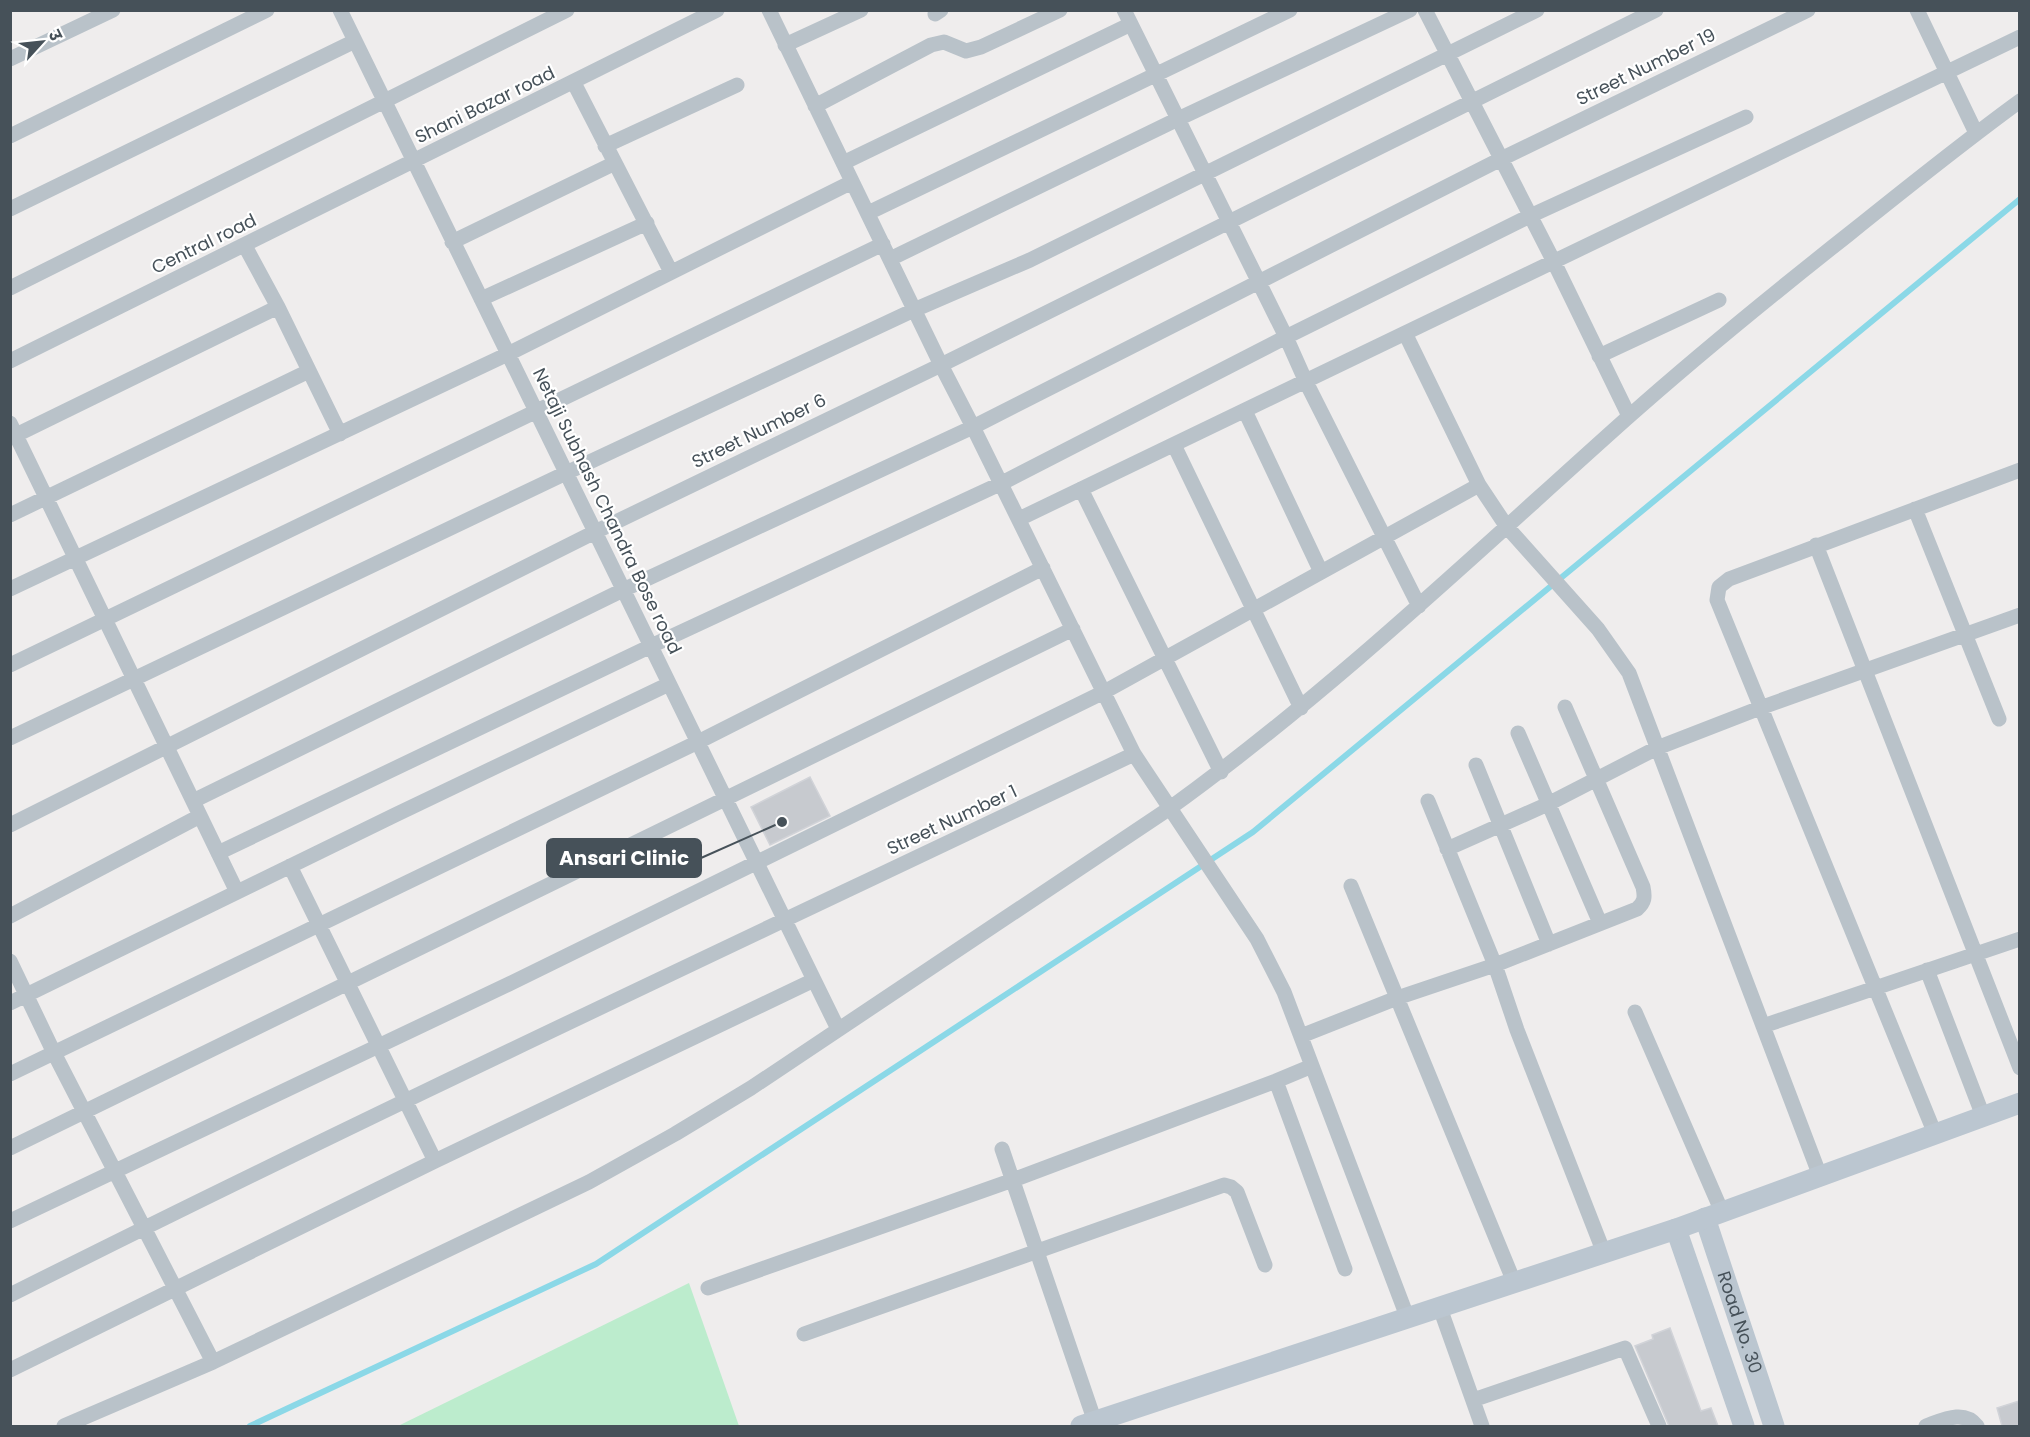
<svg xmlns="http://www.w3.org/2000/svg" width="2030" height="1437" viewBox="0 0 2030 1437" font-family="Poppins,'Noto Sans Devanagari',sans-serif">
<style>
.green{fill:#bceccd}
.lines{fill:none;stroke-linecap:round;stroke-linejoin:round}
.stream{stroke:#8bd8e7;stroke-width:6}
.building{fill:#c7cacf;stroke:#d1d3d8;stroke-width:1.5}
.street{stroke:#b9c2c9;stroke-width:15}
.secondary{stroke:#bbc6d0;stroke-width:21}
.labels{text-anchor:middle;stroke-width:4.5;stroke-linejoin:round;paint-order:stroke}
.street-label{font-size:18px;fill:#465159;stroke:#fff}
.leader{fill:none;stroke:#465159;stroke-width:2}
.callout-dot{fill:#465159;stroke:#fff;stroke-width:2}
.callout{fill:#465159;stroke:#465159;stroke-width:2}
.callout-label{font-size:20px;text-anchor:middle;font-weight:bold;fill:#fff}
</style>
<rect width="100%" height="100%" fill="#efeded"/>
<path class="green" d="M689,1283L739,1426H398Z"/>
<g class="lines">
<path class="stream" d="M250,1426L596,1264L1253,832L2020,199"/>
</g>
<path class="building" d="M810,777L830,816L770,845L751,807Z
M1670,1328L1701,1411L1711,1408L1718,1426H1669L1635,1346L1653,1339L1652,1335Z
M2019,1401V1426H2002L1997,1408Z"/>
<g class="lines">
<path class="street" d="M340,10L838,1029
M769,10L941,365L973,427L1134,754L1257,939L1284,992L1408,1319
M1124,10L1286,337L1306,382L1419,606
M1425,10L1553,260L1629,416
M1917,10L1976,133
M935,14L941,10
M785,45L861,10
M10,59L113,10
M574,83L671,272
M815,106L931,45L944,42L966,51L981,47L1060,10
M10,136L267,10
M605,146L737,85
M843,163L1131,24
M10,209L355,41
M868,213L1290,10
M452,242L615,163
M245,246L278,307L340,434
M890,259L1178,119L1410,10
M10,288L567,10
M481,299L647,223
M1405,333L1479,485L1507,527L1598,629L1629,673L1820,1176
M1599,356L1719,300
M10,361L717,10
M1245,411L1321,572
M10,423L237,892
M10,438L278,307
M1174,445L1301,708
M1081,489L1221,772
M1915,509L1999,719
M10,515L309,371
M1019,519L2020,37
M1816,545L2020,1068
M10,589L508,354L852,182
M10,665L883,244
M1518,733L1600,923
M10,738L566,473L914,310L1030,260L1537,10
M1476,765L1549,944
M193,801L623,590L973,427L1501,159L1808,10
M1428,801L1495,965L1517,1030L1604,1253
M10,825L595,532L941,365L1656,10
M1447,849L1548,804L1657,748L1760,708L2020,615
M218,853L651,646L1002,483L1286,337L1530,216L1746,117
M290,866L435,1161
M1351,886L1514,1282
M10,916L200,816
M10,961L54,1053L213,1362
M1927,970L1983,1116
M10,1003L395,815L669,684
M1635,1012L1722,1212
M1763,1026L2020,939
M1301,1036L1397,998L1495,965L1637,909C1645,902 1645,897 1643,887L1565,707
M10,1074L698,742L1043,568
M1276,1081L1312,1066
M1935,1134L1717,600L1719,587L1729,579L2020,470
M10,1148L1073,629
M1002,1149L1095,1422
M10,1221L509,984L1104,692L1479,485
M708,1288L1013,1180L1276,1081L1345,1269
M10,1295C382,1108 759,933 1134,754
M1440,1308L1482,1426
M804,1334L1224,1185L1231,1187L1237,1192L1265,1265
M10,1370L435,1161L814,980
M1473,1400L1625,1348L1659,1426
M64,1426L213,1362L485,1232L589,1182L675,1134L751,1088L1170,808C1332,691 1477,552 1626,419C1698,355 1773,294 1849,234C1905,189 1961,144 2020,101
M1926,1426C1943,1420 1964,1409 1977,1426"/>
<g class="secondary">
<path id="s1" d="M1705,1218L1774,1426"/>
<path d="M1676,1229L1744,1426"/>
<path d="M1081,1426L1676,1229L2020,1103"/>
</g>
</g>
<g class="labels">
<g class="street-label">
<text transform="translate(1646 67) rotate(-26)" y="6">Street Number 19</text>
<text transform="translate(485 105) rotate(-26)" y="6">Shani Bazar road</text>
<text transform="translate(204 244) rotate(-26)" y="6">Central road</text>
<text transform="translate(759 431) rotate(-26)" y="6">Street Number 6</text>
<text transform="translate(607 511) rotate(64)" y="6">Netaji Subhash Chandra Bose road</text>
<text transform="translate(952 820) rotate(-25)" y="6">Street Number 1</text>
<text dy="6" stroke="none"><textPath href="#s1" startOffset="110">Road No. 30</textPath></text>
</g>
</g>
<path class="leader" d="M782 822L701 858"/>
<circle class="callout-dot" cx="782" cy="822" r="6"/>
<rect class="callout" x="547" y="839" width="154" height="38" rx="6"/>
<g class="callout-label">
<text x="624" y="865">Ansari Clinic</text>
</g>
<rect width="2030" height="1437" fill="none" stroke="#465159" stroke-width="24"/>
<g transform="translate(42 42) rotate(63)" stroke="#ffffff" stroke-width="4.5" paint-order="stroke">
<path d="M0-4.5L10 22L0 15L-10 22Z" fill="#465159"/>
<text y="-9" font-size="16" font-weight="bold" text-anchor="middle" fill="#465159">उ</text>
</g>
</svg>
